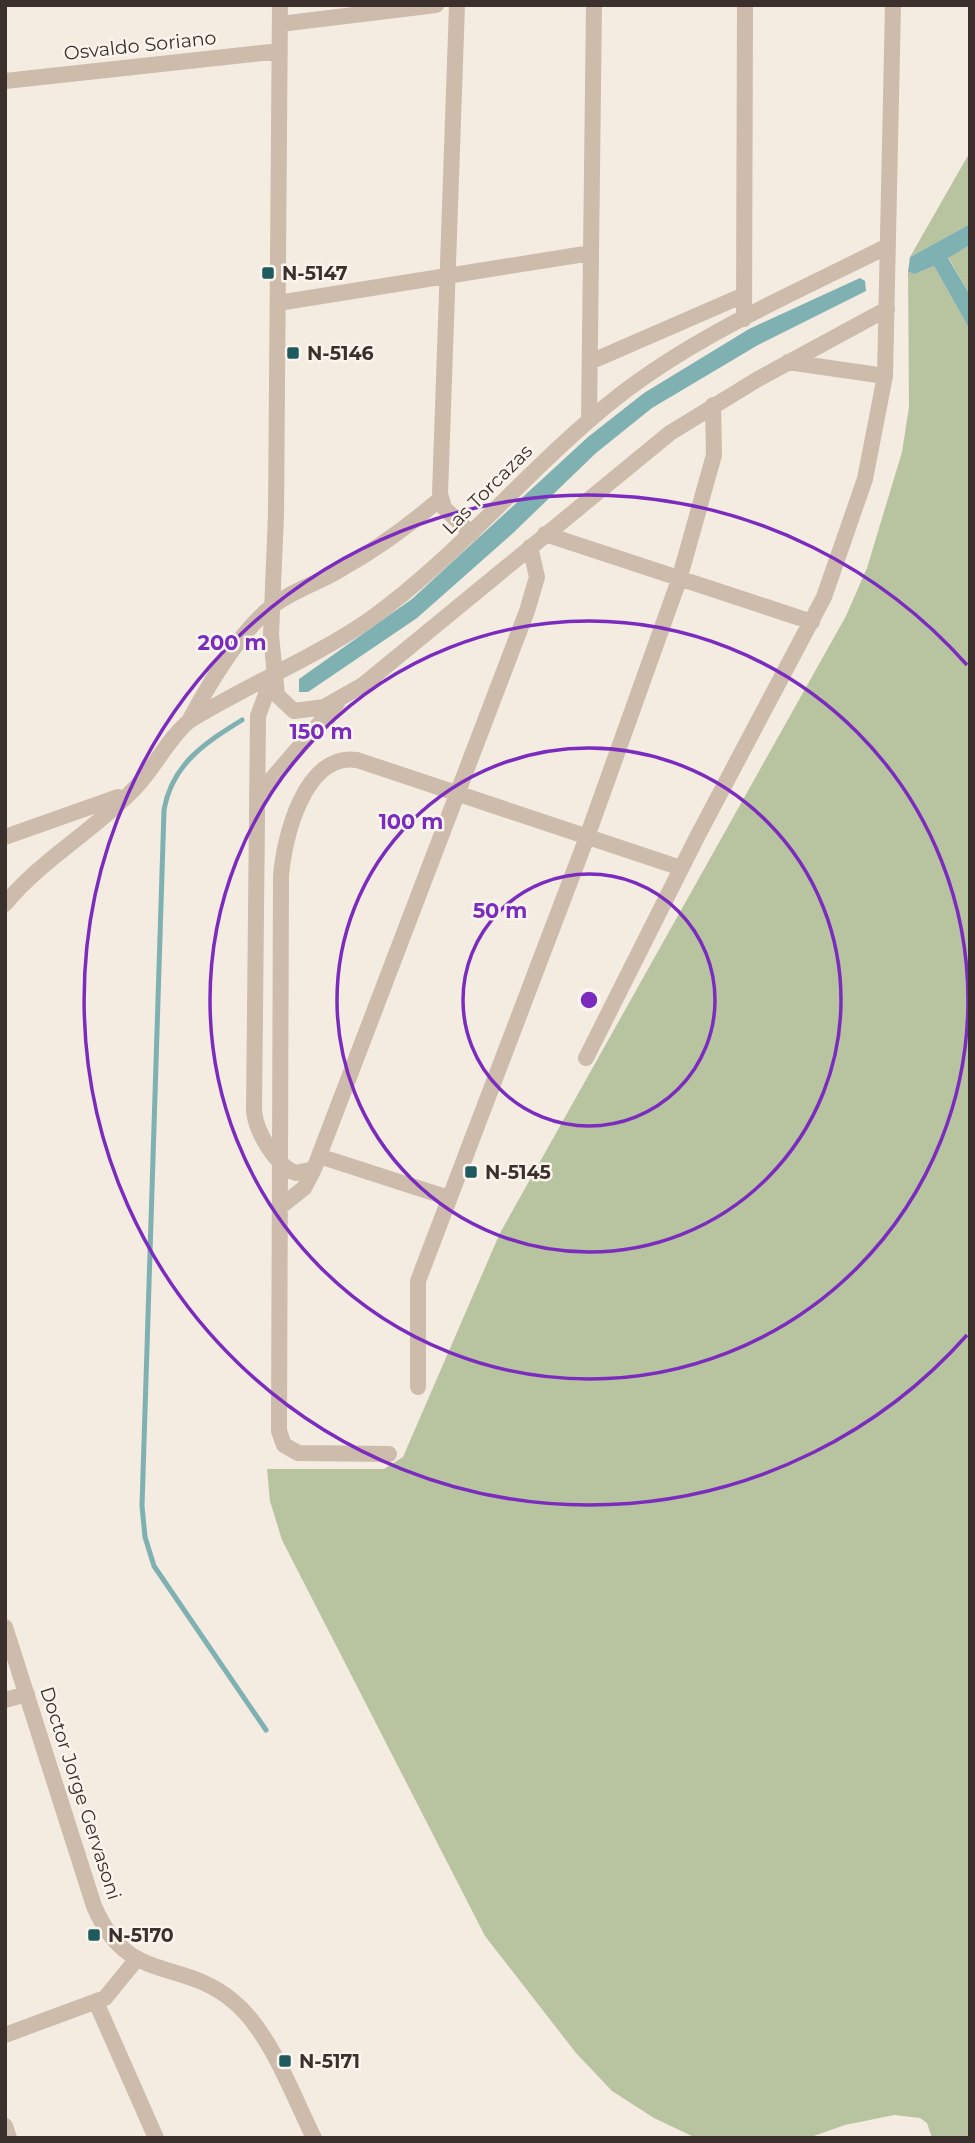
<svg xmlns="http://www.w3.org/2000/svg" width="975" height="2143" viewBox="0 0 975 2143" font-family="Montserrat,sans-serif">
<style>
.green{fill:#b8c4a0}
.water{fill:#7fb0b2}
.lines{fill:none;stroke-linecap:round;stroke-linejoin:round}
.stream{stroke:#7fb0b2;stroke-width:5}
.minor{stroke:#cdbbac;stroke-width:16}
.ring{fill:none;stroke:#7b2cbf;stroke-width:3.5}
.poi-dot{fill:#1f5a5e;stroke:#fbf5ee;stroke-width:2.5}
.labels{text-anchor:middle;stroke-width:5;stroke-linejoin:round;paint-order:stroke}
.street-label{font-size:19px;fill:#3b302b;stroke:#fbf5ee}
.poi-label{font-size:19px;font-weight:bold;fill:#3b302b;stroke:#fbf5ee;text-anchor:start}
.centre{fill:#7b2cbf;stroke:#fbf5ee;stroke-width:3.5}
.ring-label{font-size:21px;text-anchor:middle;font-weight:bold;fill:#7b2cbf;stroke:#fbf5ee;stroke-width:5;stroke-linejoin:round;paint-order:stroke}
</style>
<rect width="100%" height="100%" fill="#f4ebe1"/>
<path class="green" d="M970,152V224L910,257Z
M970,245V295L948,257Z
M934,266L970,330V2138H932L927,2123L920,2118L894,2115L845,2125L808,2138H696L654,2118L612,2091L576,2053L485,1936L282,1540L270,1501L267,1469H384L403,1457L500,1233L846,616L867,568L902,452L909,407L908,272L915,274Z"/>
<path class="water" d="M970,224V245L948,258L970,295V330L934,266L915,274L908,272L910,257Z
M860,278L865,281L866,291L758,345L652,408L596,453L512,534L417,618L308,692H299V679L412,599L588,437L644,393L749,329Z"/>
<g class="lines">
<path class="stream" d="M242,720C205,743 172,764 164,810L142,1506L145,1537L154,1566L266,1730"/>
<path class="minor" d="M280,5L276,514L271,635L277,695L294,711L324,707L363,685L670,433L758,379L887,309
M457,5L440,494L444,508L472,534
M280,24L436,5
M5,81L280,51
M278,303L591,253
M744,319L745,5
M590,362L744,295
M788,362L885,376
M589,420L594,5
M545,534L812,622
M273,675L258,716L254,1111C256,1132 276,1166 296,1173L314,1169
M189,721C209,684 238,634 270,608C289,592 315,584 336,572C374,551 409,526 441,498
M257,796L338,702
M5,837L118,797
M5,904C42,859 95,830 135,788C155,767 167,740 189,721C247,685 312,659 369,620C460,555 529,467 616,398C697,334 797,292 888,246
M586,1058L697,837L824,597L865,479L885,376L893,5
M319,1156L449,1198
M280,1207L304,1188L314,1169L527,611L537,577L530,547
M418,1387V1281L587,837L679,580L714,455L713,405
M389,1454L298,1453L284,1445L279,1431L281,876C284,837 305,752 357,760L681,868
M5,1627L94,1906C128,1986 181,1957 233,2001C270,2031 293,2096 314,2138
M5,1700L27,1694
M96,2002L156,2138
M5,2035L105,1998L136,1960
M5,2126L9,2138"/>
</g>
<g class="ring">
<circle cx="589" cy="1000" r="126"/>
<circle cx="589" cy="1000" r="252"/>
<circle cx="589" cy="1000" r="379"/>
<path d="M967 1335A505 505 0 1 1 967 665"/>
</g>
<g class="poi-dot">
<rect x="261" y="266" width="14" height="14" rx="3.5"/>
<rect x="286" y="346" width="14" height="14" rx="3.5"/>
<rect x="464" y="1165" width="14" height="14" rx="3.5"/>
<rect x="87" y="1928" width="14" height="14" rx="3.5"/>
<rect x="278" y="2054" width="14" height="14" rx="3.5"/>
</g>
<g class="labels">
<g class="street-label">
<text transform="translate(140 45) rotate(-6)" y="7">Osvaldo Soriano</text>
<text transform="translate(487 489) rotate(-45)" y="7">Las Torcazas</text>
<text transform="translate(81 1793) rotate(72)" y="7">Doctor Jorge Gervasoni</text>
</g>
<g class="poi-label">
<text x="282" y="280">N-5147</text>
<text x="307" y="360">N-5146</text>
<text x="485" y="1179">N-5145</text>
<text x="108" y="1942">N-5170</text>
<text x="299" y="2068">N-5171</text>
</g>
</g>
<circle cx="589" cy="1000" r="10" class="centre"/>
<g class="ring-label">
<text x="232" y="650">200 m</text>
<text x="321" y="739">150 m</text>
<text x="411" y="829">100 m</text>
<text x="500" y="918">50 m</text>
</g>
<rect width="975" height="2143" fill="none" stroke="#3b302b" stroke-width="14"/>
</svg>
